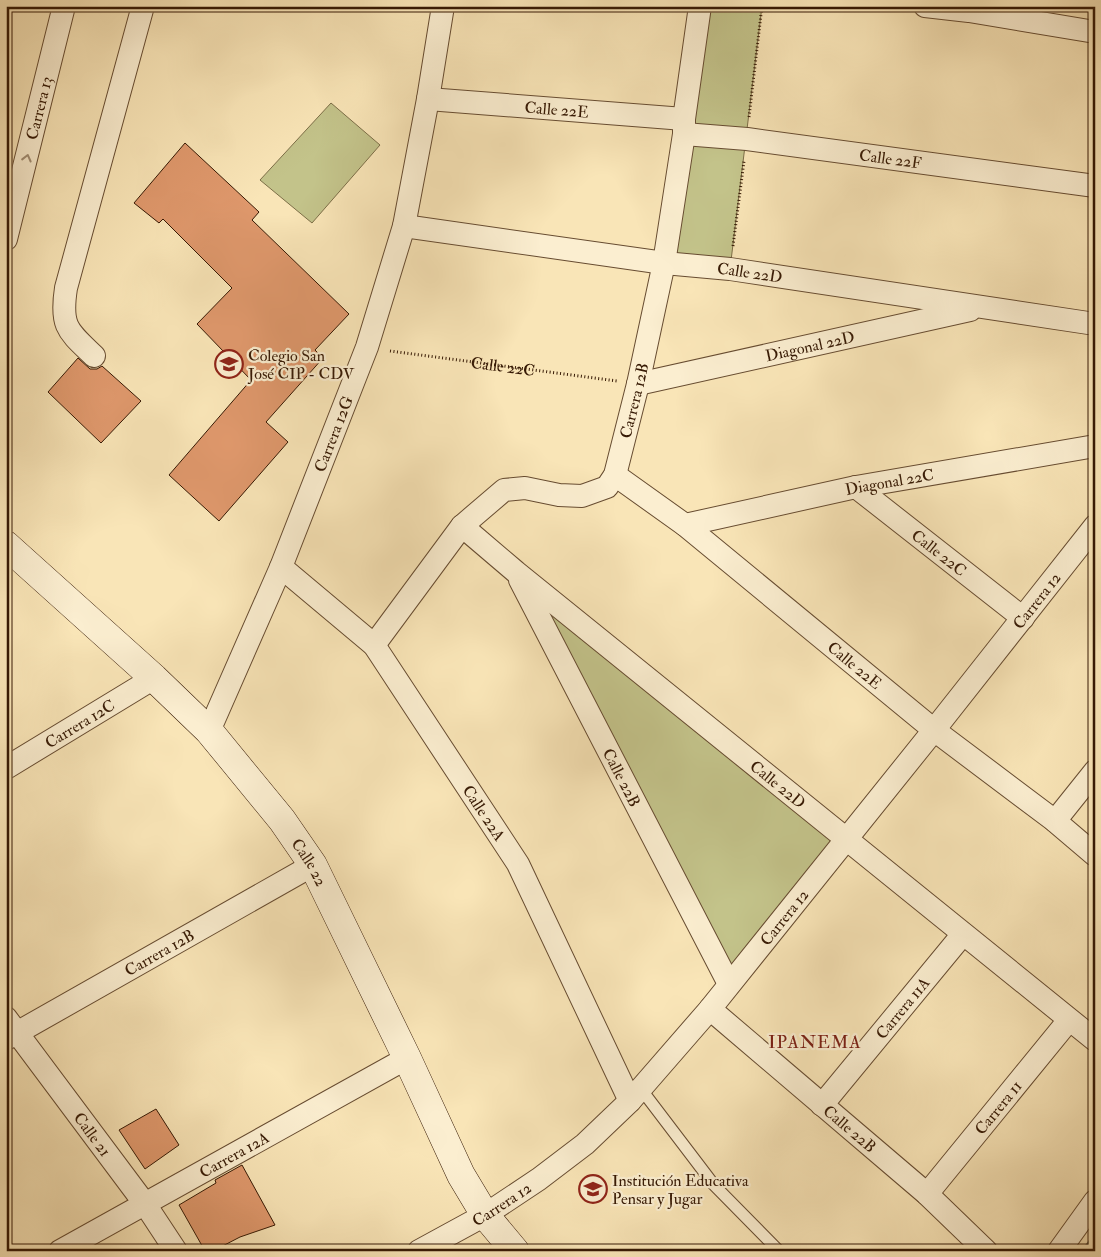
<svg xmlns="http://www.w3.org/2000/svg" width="1101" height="1257" viewBox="0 0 1101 1257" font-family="'IM FELL Double Pica',serif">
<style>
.green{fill:#c3c38a;stroke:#7c6e47}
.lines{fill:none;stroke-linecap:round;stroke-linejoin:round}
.stream{stroke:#757c6e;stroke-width:7}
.building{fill:#df986c;stroke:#361904}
.lane-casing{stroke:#674c31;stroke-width:13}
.street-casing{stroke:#674c31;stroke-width:24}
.secondary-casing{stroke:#361904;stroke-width:29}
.path{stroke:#361904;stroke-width:3;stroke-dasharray:1 2.5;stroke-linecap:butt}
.lane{stroke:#fbeed0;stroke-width:11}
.street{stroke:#fbeed0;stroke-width:22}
.secondary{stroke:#fbeed0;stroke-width:28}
.oneway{stroke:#a28e74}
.labels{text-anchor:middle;stroke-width:4.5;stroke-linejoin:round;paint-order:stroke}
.street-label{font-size:16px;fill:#361904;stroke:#fbeed0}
.poi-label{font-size:16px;fill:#361904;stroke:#fbeed0;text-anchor:start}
.neighbourhood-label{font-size:18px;letter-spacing:1px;fill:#7a1f14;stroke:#fbeed0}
</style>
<rect width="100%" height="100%" fill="#f9e5b7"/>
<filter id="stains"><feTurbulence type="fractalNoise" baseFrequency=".004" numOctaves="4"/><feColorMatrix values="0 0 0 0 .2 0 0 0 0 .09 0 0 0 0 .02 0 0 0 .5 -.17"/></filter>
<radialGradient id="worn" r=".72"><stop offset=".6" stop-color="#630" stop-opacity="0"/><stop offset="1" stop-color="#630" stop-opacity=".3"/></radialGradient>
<path class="green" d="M700,6H762L730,269L664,263Z
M331,103L380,145L312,223L260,180Z
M516,572L846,839L729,984Z"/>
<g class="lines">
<path class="stream" d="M1085,1251L1095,1238"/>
</g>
<path class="building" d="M185,143L259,212L252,220L349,314L315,350L323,358L266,422L288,442L219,521L169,475L251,380L197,324L232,288L163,219L159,223L134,203Z
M78,358L90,369H97L102,366L141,401L101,443L48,392Z
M156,1109L179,1145L145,1169L119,1130Z
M242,1165L275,1225L240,1237L213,1251H205L179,1205L216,1183L215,1180Z"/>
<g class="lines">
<defs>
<path id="lane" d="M641,1089L714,1185L779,1251"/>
<g id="street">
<path d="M925,6L969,11L1095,32"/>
<path id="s2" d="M428,99L684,119"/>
<path id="s3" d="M684,134L747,139L1095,186"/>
<path id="s4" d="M404,226L664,263L730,269L1095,324"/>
<path id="s5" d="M6,239L64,6"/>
<path d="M94,356C68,331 60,327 66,288L143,6"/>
<path id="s6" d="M638,384L970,310"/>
<path id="s7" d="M615,475L685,525L934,730L1055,821L1095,855"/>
<path id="s8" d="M856,487L1023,618"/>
<path id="s9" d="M685,525L856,487L1095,446"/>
<path id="s10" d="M462,526L516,572L1095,1040"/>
<path id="s11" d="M281,567L374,645L518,864L630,1101"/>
<path id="s12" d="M520,580L729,984"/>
<path id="s13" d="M374,645L462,526L504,490L525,488L559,495L582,496L607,487L615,475L638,384L664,263L684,134V119L700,6"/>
<path id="s14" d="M209,731L281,567L367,347L404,226L428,99L443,6"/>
<path id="s15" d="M6,768L154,678"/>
<path d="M1055,821L1095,771"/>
<path id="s16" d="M710,1009L927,1194L986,1251"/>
<path id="s17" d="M6,1018L145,1204L176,1251"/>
<path id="s18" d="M6,1039L313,865"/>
<path id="s19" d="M822,1105L963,934"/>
<path id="s20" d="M927,1194L1069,1020"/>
<path id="s21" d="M60,1251L407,1058"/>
<path id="s22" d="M419,1251L485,1215L539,1179L585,1144L630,1101L710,1009L934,730L1095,526"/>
<path d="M1059,1251L1095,1201"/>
</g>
<g id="secondary">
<path id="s23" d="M6,545L154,678L209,731L282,820L313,865L407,1058L461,1175L485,1215L515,1251"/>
</g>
</defs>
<use href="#lane" class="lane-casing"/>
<use href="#street" class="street-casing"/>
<use href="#secondary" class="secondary-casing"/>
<g class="path">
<path d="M749,117L762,6"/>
<path d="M733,246L744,161"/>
<path id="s1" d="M390,351L617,381"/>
</g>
<use href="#lane" class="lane"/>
<use href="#street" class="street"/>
<use href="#secondary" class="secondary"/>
</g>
<defs><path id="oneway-chevron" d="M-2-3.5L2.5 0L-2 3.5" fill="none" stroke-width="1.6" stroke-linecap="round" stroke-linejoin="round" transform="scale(1.25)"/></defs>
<use class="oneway" href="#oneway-chevron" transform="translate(27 158) rotate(-76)"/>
<defs>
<symbol id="university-ring" viewBox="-11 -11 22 22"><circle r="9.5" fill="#fbeed0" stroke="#8f2418" stroke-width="1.5"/><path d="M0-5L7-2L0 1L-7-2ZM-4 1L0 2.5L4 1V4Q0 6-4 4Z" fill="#8f2418"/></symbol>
<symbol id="school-ring" viewBox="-11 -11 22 22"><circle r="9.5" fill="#fbeed0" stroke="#8f2418" stroke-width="1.5"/><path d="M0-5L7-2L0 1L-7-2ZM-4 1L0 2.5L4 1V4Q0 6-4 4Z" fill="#8f2418"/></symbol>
</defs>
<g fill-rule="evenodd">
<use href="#university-ring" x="213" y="348" width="32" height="32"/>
<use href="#school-ring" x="577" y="1173" width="32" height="32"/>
</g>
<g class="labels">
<g class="street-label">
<text dy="6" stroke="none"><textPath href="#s5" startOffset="135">Carrera 13</textPath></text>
<text dy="6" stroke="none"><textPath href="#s2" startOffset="129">Calle 22E</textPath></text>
<text dy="6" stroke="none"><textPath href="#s3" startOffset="208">Calle 22F</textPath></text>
<text dy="6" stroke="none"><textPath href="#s4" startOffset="349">Calle 22D</textPath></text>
<text dy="6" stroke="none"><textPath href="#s6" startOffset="176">Diagonal 22D</textPath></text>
<text dy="6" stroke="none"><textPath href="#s1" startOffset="114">Calle 22C</textPath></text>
<text dy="6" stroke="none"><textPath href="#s13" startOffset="400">Carrera 12B</textPath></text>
<text dy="6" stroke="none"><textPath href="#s14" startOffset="322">Carrera 12G</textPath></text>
<text dy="6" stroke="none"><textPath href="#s9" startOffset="209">Diagonal 22C</textPath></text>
<text dy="6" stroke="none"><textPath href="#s8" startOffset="106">Calle 22C</textPath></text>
<text dy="6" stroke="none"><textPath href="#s22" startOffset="905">Carrera 12</textPath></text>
<text dy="6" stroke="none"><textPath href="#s7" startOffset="306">Calle 22E</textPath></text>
<text dy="6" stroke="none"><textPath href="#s15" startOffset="86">Carrera 12C</textPath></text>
<text dy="6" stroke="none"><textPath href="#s12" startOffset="222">Calle 22B</textPath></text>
<text dy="6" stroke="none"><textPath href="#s10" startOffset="408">Calle 22D</textPath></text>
<text dy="6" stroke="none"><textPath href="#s11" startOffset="322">Calle 22A</textPath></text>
<text dy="6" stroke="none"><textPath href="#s23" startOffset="441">Calle 22</textPath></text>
<text dy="6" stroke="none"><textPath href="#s22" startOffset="500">Carrera 12</textPath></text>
<text dy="6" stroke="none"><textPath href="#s18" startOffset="176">Carrera 12B</textPath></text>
<text dy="6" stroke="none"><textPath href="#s19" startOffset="126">Carrera 11A</textPath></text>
<text dy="6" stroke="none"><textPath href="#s20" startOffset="112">Carrera 11</textPath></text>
<text dy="6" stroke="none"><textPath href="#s16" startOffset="184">Calle 22B</textPath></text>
<text dy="6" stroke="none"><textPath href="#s17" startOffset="145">Calle 21</textPath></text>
<text dy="6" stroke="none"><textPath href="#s21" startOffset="199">Carrera 12A</textPath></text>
<text dy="6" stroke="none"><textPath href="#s22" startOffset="95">Carrera 12</textPath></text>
</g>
<g class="poi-label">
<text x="248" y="361">Colegio San<tspan x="248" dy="18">José CIP - CDV</tspan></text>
<text x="612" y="1186">Institución Educativa<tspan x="612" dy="18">Pensar y Jugar</tspan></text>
</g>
<g class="neighbourhood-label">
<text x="815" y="1048">IPANEMA</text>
</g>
</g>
<rect width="1101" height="1257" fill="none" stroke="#f9e5b7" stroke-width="25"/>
<rect x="8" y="8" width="1086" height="1242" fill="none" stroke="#361904" stroke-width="2.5"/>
<rect x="12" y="12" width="1076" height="1232" fill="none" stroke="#361904"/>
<rect width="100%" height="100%" filter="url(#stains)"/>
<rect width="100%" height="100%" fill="url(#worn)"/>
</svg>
